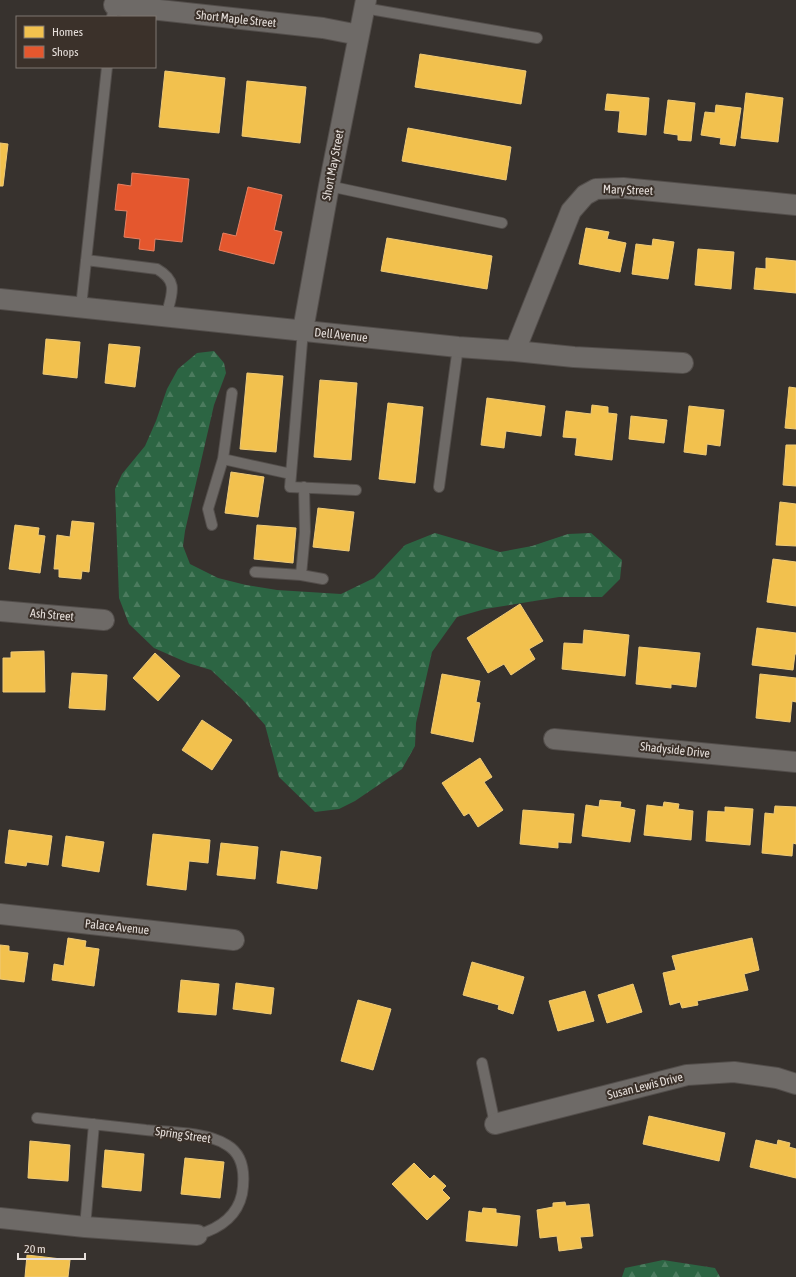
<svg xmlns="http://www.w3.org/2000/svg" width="796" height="1277" viewBox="0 0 796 1277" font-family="'Asap Condensed',sans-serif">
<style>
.forest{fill:url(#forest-firs)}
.homes{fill:#f2c14e;stroke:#eeca78}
.shops{fill:#e4572e;stroke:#e58062}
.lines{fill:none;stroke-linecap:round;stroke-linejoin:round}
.service-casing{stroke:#534e4b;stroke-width:12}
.minor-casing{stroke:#534e4b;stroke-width:22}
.service{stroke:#6e6a67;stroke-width:10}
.minor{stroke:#6e6a67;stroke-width:20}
.labels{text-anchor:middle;stroke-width:4;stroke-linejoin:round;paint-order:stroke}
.street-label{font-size:12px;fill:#e6dfdb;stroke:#3b312a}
</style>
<defs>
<pattern id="forest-firs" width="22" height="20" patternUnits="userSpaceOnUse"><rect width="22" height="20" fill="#2c6543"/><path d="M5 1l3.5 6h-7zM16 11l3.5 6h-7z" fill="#4b7b5e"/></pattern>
</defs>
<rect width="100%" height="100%" fill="#37322e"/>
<path class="forest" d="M214,351L224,363L226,373L214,405L185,531L183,546L190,564L218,578L246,585L277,590L341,594L374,578L405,545L435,533L500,552L532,546L568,534L591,533L622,560L620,579L602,597H559L485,609L457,617L432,652L416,723L415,746L402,769L355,801L339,809L315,812L279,777L265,725L242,699L211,670L188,663L154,648L129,624L119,598L115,489L122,474L145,446L156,421L167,389L178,369L197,353Z
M663,1260L715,1268L720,1277H622L625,1268Z"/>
<path class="homes" d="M420,54L526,71L521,104L415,87Z
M165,71L225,78L219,133L159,127Z
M247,81L306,87L300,143L242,136Z
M746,93L783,98L778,142L741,138Z
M607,94L649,98L646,135L618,132L620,111L605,110Z
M668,100L695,103L691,141L678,140V135L664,133Z
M716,105L741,108L735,146L720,144L721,138L701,135L705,112L715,113Z
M408,128L511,147L506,180L402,161Z
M0,143L8,144L3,186H0Z
M586,228L609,232L607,239L626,243L620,272L579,264Z
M387,238L492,256L487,289L381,271Z
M653,239L674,242L668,279L632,274L636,244L652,246Z
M698,249L734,252L731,289L695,285Z
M766,258L796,261V293L754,289L756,268L766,269Z
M46,339L80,342L77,378L43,374Z
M109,344L140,347L135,387L105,383Z
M247,373L283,376L276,452L240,449Z
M320,380L357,383L351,460L314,457Z
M789,387L796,388V429L785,428Z
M487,398L545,406L541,436L506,431L504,448L481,445Z
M388,403L423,407L415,483L379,479Z
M592,405L608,407V413L617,414L612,460L575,455L577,438L563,437L566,411L591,414Z
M689,406L724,410L720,446L707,444L706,455L684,452Z
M631,416L667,420L664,443L629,439Z
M786,445H796V486L783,485Z
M231,472L264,477L258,517L225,513Z
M780,502L796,504V546L776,545Z
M318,508L354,512L349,551L313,547Z
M72,521L94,523L89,572L82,571L81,579L59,577V569H54L57,535L70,537Z
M15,525L39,528L38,535L45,536L40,573L9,569Z
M257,525L296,528L293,563L254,559Z
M773,559L796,562V606L767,602Z
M520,604L543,641L529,649L535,659L511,675L504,664L488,673L467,638Z
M757,628L796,633V654H795L793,670L752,665Z
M584,630L629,635L625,676L562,669L564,643L583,644Z
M639,647L700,653L696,687L671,684V688L636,684Z
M44,651L45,692H3V658H11V652Z
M155,653L180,676L158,701L133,678Z
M72,673L107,675L105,710L69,708Z
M442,674L480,681L476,702L480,703L473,742L431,733Z
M760,674L796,678V702L792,701L790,722L756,718Z
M202,720L232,740L212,770L182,750Z
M480,758L492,777L484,782L503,810L478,827L469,813L464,816L442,783Z
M600,800L621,802L620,807L635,810L630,842L582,836L586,805L599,807Z
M664,802L679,804L678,809L693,811L691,840L644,835L647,805L663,807Z
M775,806L796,807V844L793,843L792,856L762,853L765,813L774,814Z
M725,807L753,809L750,845L706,841L708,811L725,812Z
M523,810L574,814L571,843L558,842V848L520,844Z
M9,830L52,836L48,865L27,862L26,866L5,863Z
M153,834L210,840L208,863L189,861L186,890L147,885Z
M66,836L104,842L99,872L62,866Z
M221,843L258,847L255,879L217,875Z
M281,851L321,857L317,889L277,883Z
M68,938L86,941L85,947L99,949L94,986L52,980L54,964L64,966Z
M752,938L759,970L744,974L748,990L697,1001L698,1005L682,1008L680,1002L670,1005L663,973L676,970L672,956Z
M0,945L9,946V951L28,953L24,982L0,979Z
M472,962L524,977L513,1014L498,1009L499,1005L463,995Z
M181,980L219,984L216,1015L178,1012Z
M236,983L274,988L271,1014L233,1009Z
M633,984L642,1012L607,1023L598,995Z
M585,991L594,1021L558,1031L549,1001Z
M358,1000L391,1009L373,1070L341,1061Z
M649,1116L725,1133L719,1161L643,1144Z
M756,1140L777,1145L778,1140L790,1143L789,1147L796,1149V1178L750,1167Z
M30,1141L70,1145L68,1181L28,1178Z
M105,1150L144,1154L141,1191L102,1187Z
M185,1158L224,1162L220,1198L181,1194Z
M414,1163L430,1179L434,1175L446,1186L442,1190L450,1198L427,1220L392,1184Z
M565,1202L566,1206L589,1204L593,1236L580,1237L582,1248L559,1251L557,1236L540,1238L537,1210L553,1207V1203Z
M483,1208L496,1209V1213L520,1216L517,1246L466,1241L469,1211L482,1213Z
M27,1255L70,1260L68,1277H25Z"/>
<path class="shops" d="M132,173L189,179L182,242L155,239L154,251L139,249L140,239L124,237L127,211L115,210L118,184L131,186Z
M248,187L282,195L274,230L282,232L274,264L219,250L223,233L236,236Z"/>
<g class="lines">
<defs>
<path id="service" d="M364,8L537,38
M112,17L114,5
M329,186L502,223
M86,260L157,269C180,282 171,295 166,317
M81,307L107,67
M303,330L290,487L356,490
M223,459L291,474
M439,487L458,347
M212,525L208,509L223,459L232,393
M255,572L301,575L323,579
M301,575L305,532L304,487
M482,1063L495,1124
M37,1118C73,1122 110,1126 146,1130C170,1132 207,1132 227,1145C244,1155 245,1176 242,1194C237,1217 218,1229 197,1235
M85,1227L94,1124"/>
<path id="minor" d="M114,5L323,28L359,35
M0,299L458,347L515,351L574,357L683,363
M303,330L329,186L366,0
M515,351L571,211L585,195L596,189L623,188L796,205
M0,611L104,620
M554,739L796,762
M0,914L234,940
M495,1124L687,1075L734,1072L777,1078L796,1084
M0,1218L85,1227L197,1235"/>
</defs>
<use href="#service" class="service-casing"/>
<use href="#minor" class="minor-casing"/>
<use href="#service" class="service"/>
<use href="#minor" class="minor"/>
</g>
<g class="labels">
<g class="street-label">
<text transform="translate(236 19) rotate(6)" y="4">Short Maple Street</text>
<text transform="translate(333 165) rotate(-79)" y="4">Short May Street</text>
<text transform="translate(628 190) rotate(2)" y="4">Mary Street</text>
<text transform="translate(341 335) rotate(6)" y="4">Dell Avenue</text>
<text transform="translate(52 615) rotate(5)" y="4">Ash Street</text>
<text transform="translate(675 750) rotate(6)" y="4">Shadyside Drive</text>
<text transform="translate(117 927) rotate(6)" y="4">Palace Avenue</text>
<text transform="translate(645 1086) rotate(-14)" y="4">Susan Lewis Drive</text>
<text transform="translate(183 1135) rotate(8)" y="4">Spring Street</text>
</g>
</g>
<rect x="16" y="16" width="140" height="52" fill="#3b312a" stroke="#7f7771"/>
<rect x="24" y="26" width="20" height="12" fill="#f2c14e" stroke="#7f7771"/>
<text x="52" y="36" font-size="12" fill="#e6dfdb">Homes</text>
<rect x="24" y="46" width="20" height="12" fill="#e4572e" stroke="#7f7771"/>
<text x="52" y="56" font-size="12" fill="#e6dfdb">Shops</text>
<path d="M18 1253v6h67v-6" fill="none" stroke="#e6dfdb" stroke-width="2"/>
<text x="24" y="1253" font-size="12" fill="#e6dfdb" stroke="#3b312a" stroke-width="3" paint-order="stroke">20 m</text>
</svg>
